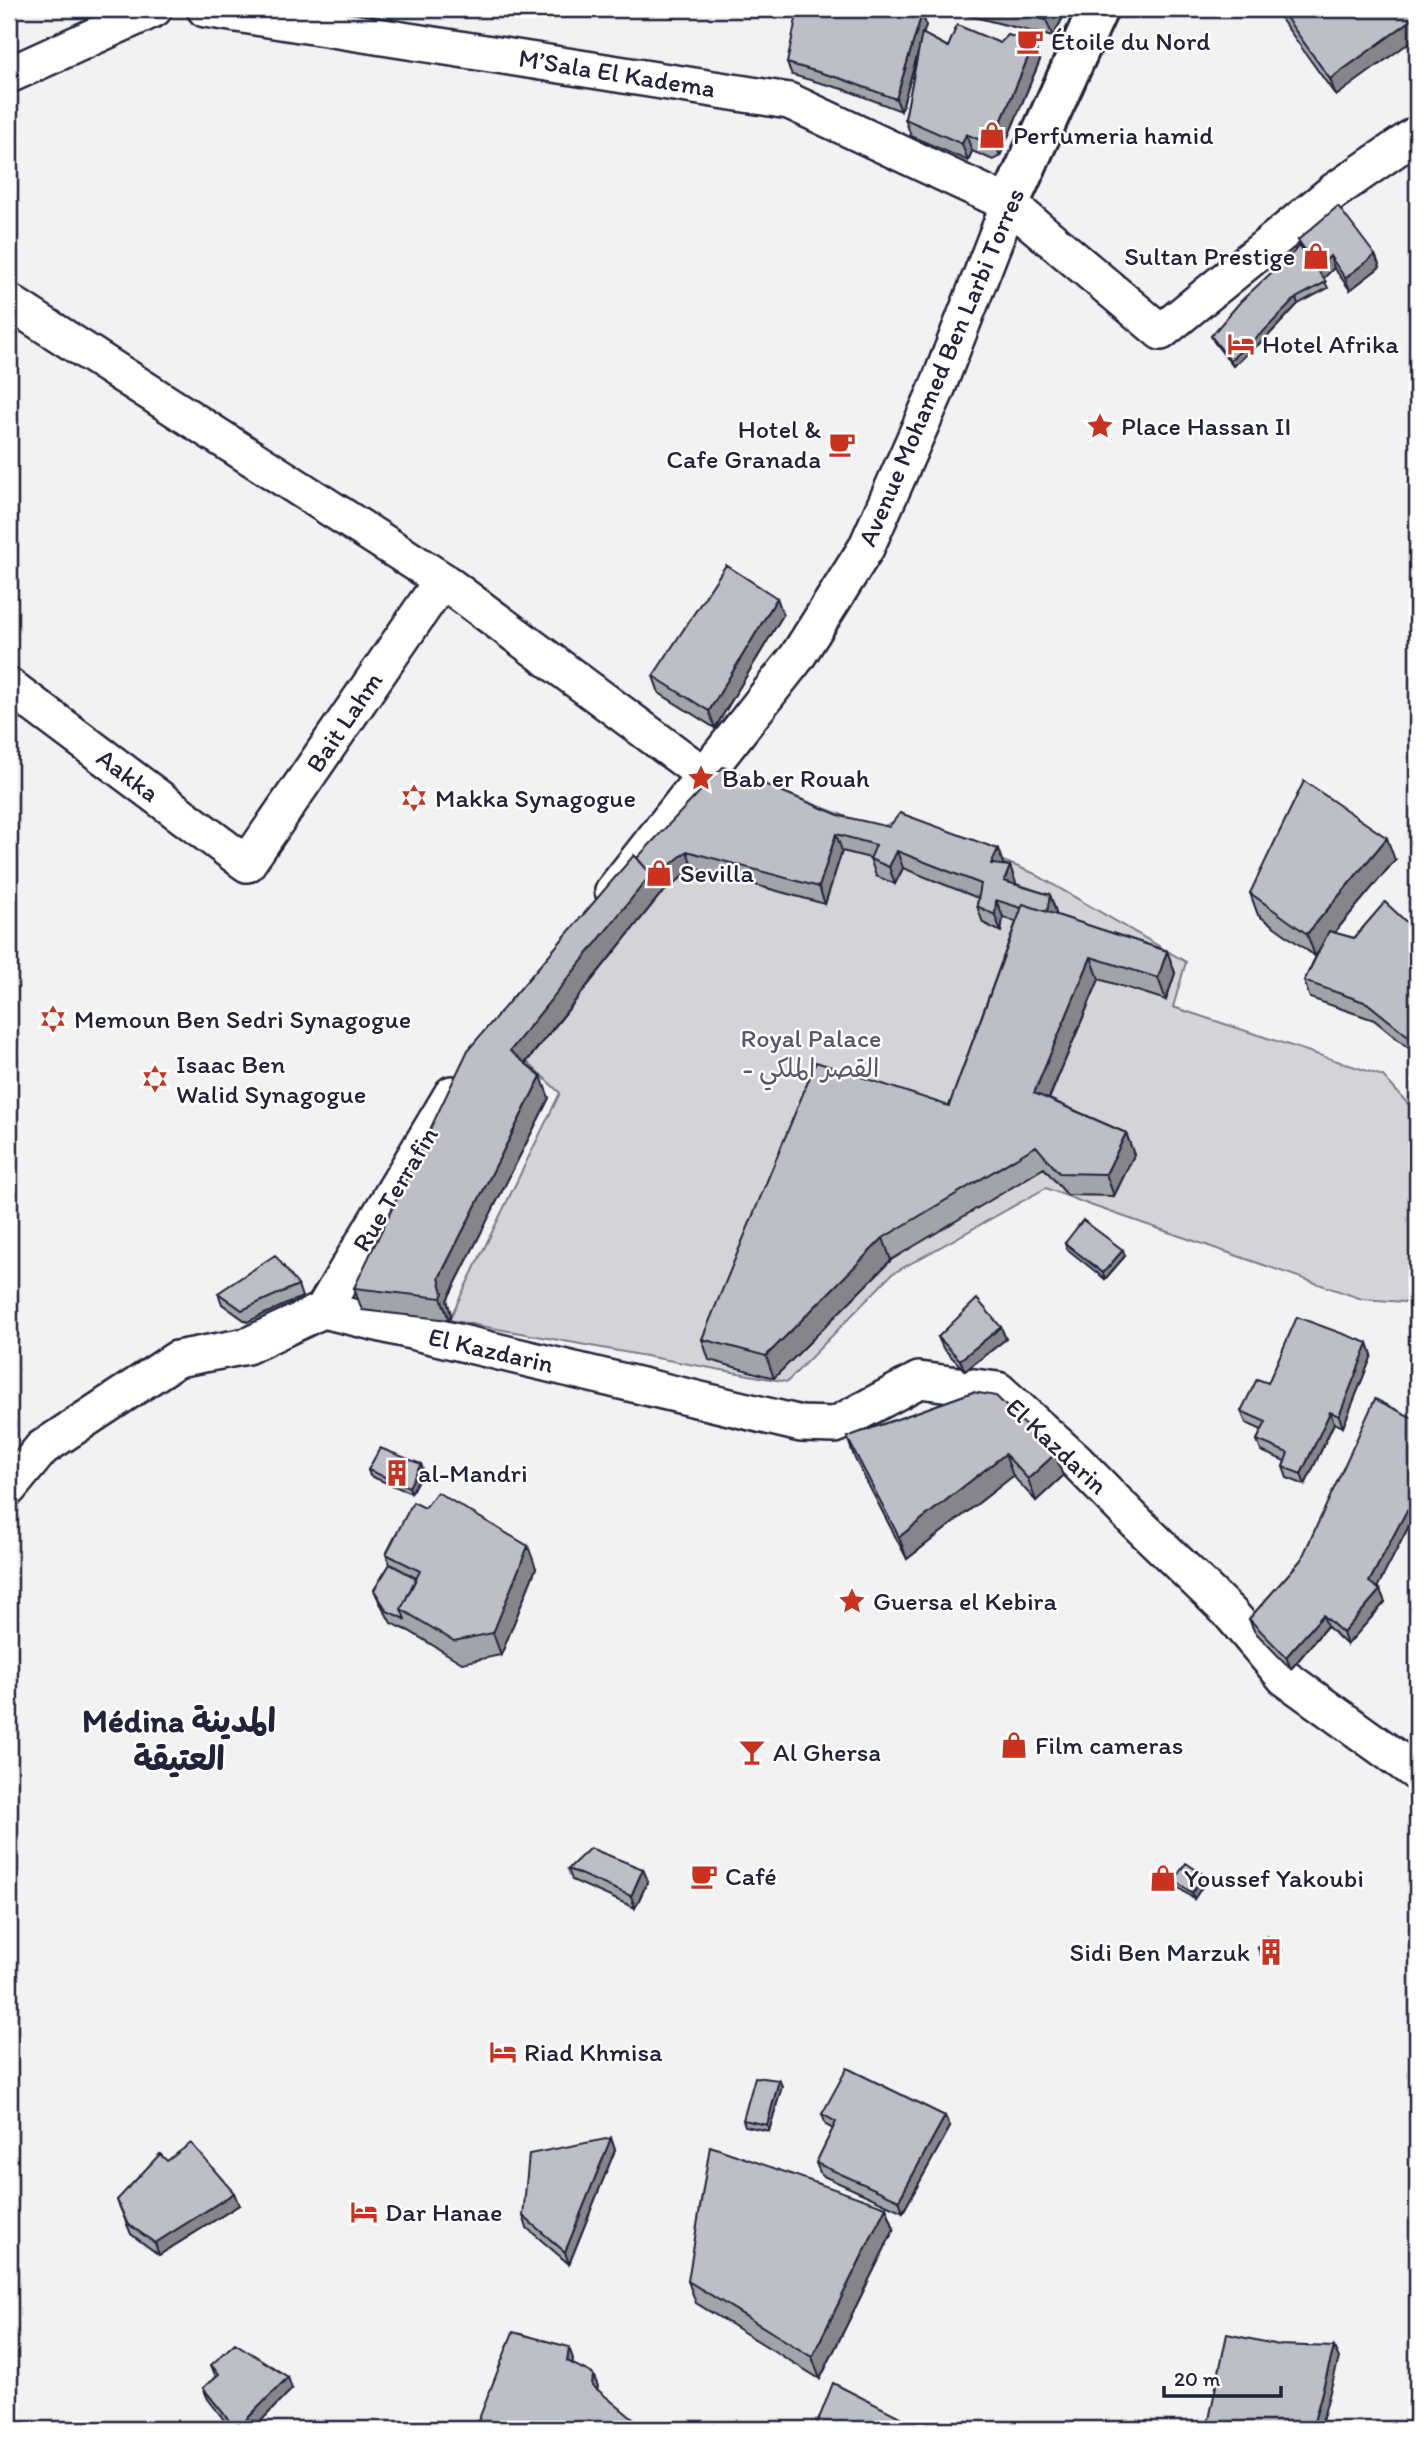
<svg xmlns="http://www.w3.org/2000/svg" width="1426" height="2438" viewBox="0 0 1426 2438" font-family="Itim,'Playpen Sans Arabic',sans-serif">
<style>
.green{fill:#d3d3d8;stroke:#7a7a8a;stroke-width:2}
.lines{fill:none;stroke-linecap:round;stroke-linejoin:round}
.pedestrian-casing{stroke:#22223b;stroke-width:40}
.minor-casing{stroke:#22223b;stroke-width:44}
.pedestrian{stroke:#fff;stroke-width:35}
.minor{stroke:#fff;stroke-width:38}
.wall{fill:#a3a3aa;stroke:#22223b;stroke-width:2}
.shaded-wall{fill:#85858b;stroke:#22223b;stroke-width:2}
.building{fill:#bebec6;stroke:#22223b;stroke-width:2}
.labels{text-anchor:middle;stroke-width:5;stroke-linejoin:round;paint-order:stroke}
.poi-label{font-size:26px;fill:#22223b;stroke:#fff;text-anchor:start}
.street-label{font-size:26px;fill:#22223b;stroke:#fff}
.park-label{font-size:26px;fill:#57576a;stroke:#fff}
.district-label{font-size:33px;font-weight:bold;fill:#22223b;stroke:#fff}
</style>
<rect width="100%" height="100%" fill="#f2f2f3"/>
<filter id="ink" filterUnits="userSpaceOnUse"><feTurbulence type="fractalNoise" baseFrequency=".0143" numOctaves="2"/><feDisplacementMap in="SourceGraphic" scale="14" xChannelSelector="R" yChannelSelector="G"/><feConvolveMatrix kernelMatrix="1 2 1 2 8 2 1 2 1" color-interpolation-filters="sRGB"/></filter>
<g filter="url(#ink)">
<path class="green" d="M721,768L878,829L899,819L1033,873L1186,962L1173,1007L1383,1076L1417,1114V1303L1362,1299L1090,1205L1046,1188L892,1274L787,1382L449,1320L560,1093L526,1061Z"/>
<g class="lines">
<defs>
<path id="pedestrian" d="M205,9L789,101L1009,204L1161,332L1333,192L1417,134
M9,75L154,9
M9,302L442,580L703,774
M9,686L247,864L442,580
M613,891L797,657L866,548L936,391L1009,204
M323,1310L452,1094
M323,1310L801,1424L835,1425L919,1380L998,1390L1076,1461L1137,1523L1230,1613L1285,1678L1417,1773
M9,1488L42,1448L177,1359L247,1346L323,1310"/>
<path id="minor" d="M1009,204L1098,9"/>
</defs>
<use href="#pedestrian" class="pedestrian-casing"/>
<use href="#minor" class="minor-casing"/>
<use href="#pedestrian" class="pedestrian"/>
<use href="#minor" class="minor"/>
</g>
<path class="wall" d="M946,9H1067L1053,37L947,10Z
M1274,9H1417L1336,96Z
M922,13L926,25L923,34L948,47L1040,60L1000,156L993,160L972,151L968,161L911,136L905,119L920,45L901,111L846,90L792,75L787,63Z
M1298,240L1375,255L1380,267L1350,290L1334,268L1323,278L1328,288L1298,304L1267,337L1233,366L1214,342L1211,336L1300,246Z
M777,598L783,615L715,728L659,693L653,676Z
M841,816L1010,866L1016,884L1050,895L1056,912V915L1167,951L1175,973L1166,1000L1099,979L1049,1099L1126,1133L1134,1155L1114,1196L1067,1195L1044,1168L891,1260L774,1378L709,1360L702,1339L949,1106L1016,922L1003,917L1001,932L983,923L977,906L978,898L903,868L895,884L876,876L870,858L842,851L825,904L693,868L659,896L526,1063L549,1098L447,1300L451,1315L449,1320L362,1310L354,1288L637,858Z
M1395,860L1334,933L1354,938L1417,932V1055L1374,1020L1310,998L1304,981L1318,952L1315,956L1258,915L1250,893Z
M1065,1243L1125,1256L1105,1279L1067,1249Z
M298,1285L302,1297L247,1322L222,1304L218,1293Z
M938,1337L1006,1339L965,1371L943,1348Z
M1368,1343L1372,1355L1343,1427L1334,1423L1305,1485L1287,1478L1283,1467L1285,1461L1261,1451L1257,1440L1262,1430L1246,1423L1241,1411L1268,1383Z
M973,1392L1063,1476L1036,1501L1013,1476L907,1559L855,1459L847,1437Z
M1417,1420V1525L1411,1522L1377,1587L1380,1590L1385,1602L1347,1645L1327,1626L1291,1669L1254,1631L1249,1619L1301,1560Z
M421,1464L423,1470L411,1493L370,1476L368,1470Z
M386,1554L536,1568L501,1655L462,1663L409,1631L391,1623L379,1601L374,1590L390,1564Z
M568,1869L648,1881L635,1908L572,1880Z
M1174,1880L1206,1881L1194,1899L1176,1886Z
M1280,1945L1282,1951L1273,1964L1260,1954L1258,1948Z
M779,2080L782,2086L769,2131L745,2126L743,2120Z
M822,2114L950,2127L903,2212L821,2175L816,2163L833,2129L826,2125Z
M611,2138L615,2150L569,2264L527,2228L523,2216Z
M167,2161L239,2205L159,2255L131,2234L117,2200Z
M886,2207L894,2229L820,2379L696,2303L688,2281Z
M211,2365L292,2389L253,2429H231L208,2399L203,2388L216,2377Z"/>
<path class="shaded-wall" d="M1052,9H1067L1053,37L1046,20Z
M922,13L926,25L901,111L896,99Z
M1417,16V37L1336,96L1330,79Z
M1034,43L1040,60L1000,156L994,139Z
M966,134L972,151L968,161L962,144Z
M1375,255L1380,267L1350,290L1345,278Z
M1330,256L1334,268L1322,280L1318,268Z
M1296,298L1298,304L1267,337L1233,366L1230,360Z
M777,598L783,615L715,728L709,711Z
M836,834L842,851L825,904L819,887Z
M1387,838L1395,860L1315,956L1307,934Z
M998,849L1004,866L991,864Z
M687,851L693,868L659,896L518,1072L510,1051L651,874Z
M897,851L903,868L895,884L889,867Z
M1010,866L1016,883L1010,898L1004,881Z
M1050,895L1056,912L1052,933L1046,916Z
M996,900L1003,917L1001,932L995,915Z
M1167,951L1175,973L1166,1000L1158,978Z
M1091,957L1099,979L1042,1115L1034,1093Z
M541,1076L549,1098L447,1300L451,1315L449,1320L441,1298L439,1278Z
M1126,1133L1134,1155L1114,1196L1106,1174Z
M883,1238L891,1260L774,1378L766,1356Z
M1123,1250L1125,1256L1105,1279L1103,1273Z
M1001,1327L1006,1339L965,1371L960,1360Z
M1368,1343L1372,1355L1343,1427L1339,1416Z
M1330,1412L1334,1423L1305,1485L1301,1474Z
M1005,1454L1013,1476L907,1559L899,1537Z
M1055,1454L1063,1476L1036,1501L1028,1479Z
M421,1464L423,1470L411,1493L409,1487Z
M1407,1510L1411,1522L1374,1594L1369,1582Z
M528,1546L536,1568L501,1655L493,1633Z
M1380,1590L1385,1602L1347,1645L1343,1633Z
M1323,1615L1327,1626L1291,1669L1286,1657Z
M643,1869L648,1881L635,1908L631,1896Z
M1204,1875L1206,1881L1194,1899L1192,1893Z
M1280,1945L1282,1951L1273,1964L1271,1958Z
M779,2080L782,2086L769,2131L767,2125Z
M945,2116L950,2127L903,2212L899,2200Z
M611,2138L615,2150L569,2264L565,2252Z
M234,2193L239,2205L159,2255L155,2243Z
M886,2207L894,2229L820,2379L812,2357Z
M569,2347L573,2359L572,2373L567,2361Z
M1334,2347L1339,2358L1320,2429H1312Z
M593,2374L598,2386L596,2396L592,2385Z
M288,2377L292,2389L253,2429H237Z"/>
<path class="building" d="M798,9H912L922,13L896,99L842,79L787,63Z
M1001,9H1052L1046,20Z
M1280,9H1417V16L1330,79Z
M957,25L1000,43L1008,35L1034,43L994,139L987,143L966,134L962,144L905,119L922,33L948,47Z
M1338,206L1375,255L1345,278L1330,256L1318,268L1298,240Z
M1300,246L1326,282L1296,298L1264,331L1230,360L1211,336L1241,301Z
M726,565L777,598L709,711L653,676Z
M723,767L841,816L889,827L900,813L998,849L991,864L1010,866L1004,881L1050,895L1047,912L1023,904L1021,908L996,900L995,915L977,906L981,884L897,851L889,867L870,859L876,845L836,834L819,887L687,851L653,879L651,874L637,858Z
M1304,781L1387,838L1307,934L1250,893Z
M634,855L651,874L510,1051L541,1076L439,1278L443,1293L441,1298L354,1288L468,1050Z
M1385,902L1417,932V1043L1367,1003L1304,981L1329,931L1354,938Z
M1023,904L1167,951L1158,978L1091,957L1034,1093L1126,1133L1106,1174L1059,1173L1036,1146L883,1238L766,1356L702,1339L816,1062L949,1106Z
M1083,1220L1123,1250L1103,1273L1065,1243Z
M275,1255L298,1285L242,1310L218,1293Z
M977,1299L1001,1327L960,1360L938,1337Z
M1297,1317L1368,1343L1339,1416L1330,1412L1301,1474L1283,1467L1288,1453L1257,1440L1266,1422L1241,1411L1257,1379L1268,1383Z
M973,1392L996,1396L1055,1454L1028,1479L1005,1454L899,1537L847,1437Z
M1375,1399L1417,1420V1513L1416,1515L1407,1510L1369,1582L1380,1590L1343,1633L1323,1615L1286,1657L1249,1619L1301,1560Z
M380,1448L421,1464L409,1487L368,1470Z
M437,1492L528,1546L493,1633L454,1641L401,1609L420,1571L386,1554L413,1502L425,1508Z
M390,1564L416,1578L401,1609L405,1619L387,1611L374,1590Z
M590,1848L643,1869L631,1896L568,1869Z
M1186,1863L1204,1875L1192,1893L1174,1880Z
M1267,1936L1280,1945L1271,1958L1258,1948Z
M847,2068L945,2116L899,2200L816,2163L836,2122L822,2114Z
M755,2077L779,2080L767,2125L743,2120Z
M611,2138L565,2252L523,2216L529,2154Z
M191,2143L234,2193L155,2243L127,2223L117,2200L160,2154L167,2161Z
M710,2146L886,2207L812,2357L688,2281Z
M513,2332L569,2347L567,2361L593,2374L592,2385L645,2429H475Z
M1227,2334L1279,2345L1334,2347L1312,2429H1207Z
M235,2343L288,2377L237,2429H236L203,2388L219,2374L211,2365Z
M833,2383L908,2421V2429H815Z
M9,2423L113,2424L112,2429H9Z"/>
</g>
<defs>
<symbol id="cafe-bare" viewBox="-9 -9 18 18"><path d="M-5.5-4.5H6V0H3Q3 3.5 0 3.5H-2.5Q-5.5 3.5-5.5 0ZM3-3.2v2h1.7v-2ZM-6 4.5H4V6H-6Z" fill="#c8321e" stroke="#fff" stroke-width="2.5" paint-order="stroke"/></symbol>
<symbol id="shop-bare" viewBox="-9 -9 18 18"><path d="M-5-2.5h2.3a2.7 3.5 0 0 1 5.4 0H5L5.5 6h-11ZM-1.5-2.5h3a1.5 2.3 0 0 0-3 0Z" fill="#c8321e" stroke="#fff" stroke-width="2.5" paint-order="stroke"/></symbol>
<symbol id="hotel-bare" viewBox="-9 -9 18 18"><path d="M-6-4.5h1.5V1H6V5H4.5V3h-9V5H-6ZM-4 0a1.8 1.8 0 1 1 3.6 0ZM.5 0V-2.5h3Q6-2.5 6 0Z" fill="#c8321e" stroke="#fff" stroke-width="2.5" paint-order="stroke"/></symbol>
<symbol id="sight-bare" viewBox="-9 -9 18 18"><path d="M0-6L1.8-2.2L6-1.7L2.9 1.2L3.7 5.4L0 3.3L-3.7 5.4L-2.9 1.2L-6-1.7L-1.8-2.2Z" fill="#c8321e" stroke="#fff" stroke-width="2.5" paint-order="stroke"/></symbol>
<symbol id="synagogue-bare" viewBox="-9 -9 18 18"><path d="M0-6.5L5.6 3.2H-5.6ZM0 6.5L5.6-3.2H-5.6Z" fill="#c8321e" stroke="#fff" stroke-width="2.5" paint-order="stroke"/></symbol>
<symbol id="building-bare" viewBox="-9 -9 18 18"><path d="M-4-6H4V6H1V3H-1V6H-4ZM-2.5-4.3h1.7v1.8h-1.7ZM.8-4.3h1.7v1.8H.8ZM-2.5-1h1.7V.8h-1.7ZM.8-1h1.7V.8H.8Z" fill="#c8321e" stroke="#fff" stroke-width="2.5" paint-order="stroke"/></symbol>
<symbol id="bar-bare" viewBox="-9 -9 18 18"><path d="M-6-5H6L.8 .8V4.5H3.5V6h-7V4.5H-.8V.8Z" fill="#c8321e" stroke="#fff" stroke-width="2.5" paint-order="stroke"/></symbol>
</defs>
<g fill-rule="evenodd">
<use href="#cafe-bare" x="1011" y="22" width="38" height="38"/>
<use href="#shop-bare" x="973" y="116" width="38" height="38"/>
<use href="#shop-bare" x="1297" y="237" width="38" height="38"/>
<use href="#hotel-bare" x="1222" y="325" width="38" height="38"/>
<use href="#sight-bare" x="1081" y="407" width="38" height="38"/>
<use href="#cafe-bare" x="823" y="425" width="38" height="38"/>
<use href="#sight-bare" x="682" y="759" width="38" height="38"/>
<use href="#synagogue-bare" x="395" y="779" width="38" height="38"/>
<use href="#shop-bare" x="640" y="854" width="38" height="38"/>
<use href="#synagogue-bare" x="34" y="1000" width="38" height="38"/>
<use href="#synagogue-bare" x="136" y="1060" width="38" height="38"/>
<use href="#building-bare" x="378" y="1454" width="38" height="38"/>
<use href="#sight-bare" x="833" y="1582" width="38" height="38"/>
<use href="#shop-bare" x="995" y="1726" width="38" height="38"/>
<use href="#bar-bare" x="733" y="1733" width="38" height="38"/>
<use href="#cafe-bare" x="685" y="1857" width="38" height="38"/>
<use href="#shop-bare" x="1144" y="1859" width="38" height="38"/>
<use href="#building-bare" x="1252" y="1933" width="38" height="38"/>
<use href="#hotel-bare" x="484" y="2033" width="38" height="38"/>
<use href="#hotel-bare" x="345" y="2193" width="38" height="38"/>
</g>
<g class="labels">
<g class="poi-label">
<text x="1051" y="50">Étoile du Nord</text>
<text x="1013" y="144">Perfumeria hamid</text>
<text x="1295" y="265" text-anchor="end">Sultan Prestige</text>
<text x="1262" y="353">Hotel Afrika</text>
<text x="1121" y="435">Place Hassan II</text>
<text x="821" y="438" text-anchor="end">Hotel &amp;<tspan x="821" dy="30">Cafe Granada</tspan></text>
<text x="722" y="787">Bab er Rouah</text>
<text x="435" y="807">Makka Synagogue</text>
<text x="680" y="882">Sevilla</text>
<text x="74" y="1028">Memoun Ben Sedri Synagogue</text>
<text x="176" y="1073">Isaac Ben<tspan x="176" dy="30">Walid Synagogue</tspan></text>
<text x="418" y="1482">al-Mandri</text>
<text x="873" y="1610">Guersa el Kebira</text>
<text x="1035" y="1754">Film cameras</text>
<text x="773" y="1761">Al Ghersa</text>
<text x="725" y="1885">Café</text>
<text x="1184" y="1887">Youssef Yakoubi</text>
<text x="1250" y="1961" text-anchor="end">Sidi Ben Marzuk</text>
<text x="524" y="2061">Riad Khmisa</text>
<text x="385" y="2221">Dar Hanae</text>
</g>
<g class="street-label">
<text transform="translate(617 73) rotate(9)" y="9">M’Sala El Kadema</text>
<text transform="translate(941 367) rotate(-67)" y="9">Avenue Mohamed Ben Larbi Torres</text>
<text transform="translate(344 722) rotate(-56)" y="9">Bait Lahm</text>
<text transform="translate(128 775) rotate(37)" y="9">Aakka</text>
<text transform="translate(395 1189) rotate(-59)" y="9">Rue Terrafin</text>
<text transform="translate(491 1350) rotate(13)" y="9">El Kazdarin</text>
<text transform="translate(1057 1446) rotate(43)" y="9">El Kazdarin</text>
</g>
<g class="park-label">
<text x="811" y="1047">Royal Palace<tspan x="811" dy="30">- القصر الملكي</tspan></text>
</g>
<g class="district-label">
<text x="179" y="1732">Médina المدينة<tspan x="179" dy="38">العتيقة</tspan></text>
</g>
</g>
<rect width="1426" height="2438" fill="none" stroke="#fff" stroke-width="35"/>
<rect x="18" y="18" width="1391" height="2403" fill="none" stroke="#22223b" stroke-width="2.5" filter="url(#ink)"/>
<path d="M1164 2386v10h117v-10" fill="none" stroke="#22223b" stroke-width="3.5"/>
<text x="1174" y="2386" font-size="21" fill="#22223b" stroke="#ffffff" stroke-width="5" paint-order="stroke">20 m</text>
</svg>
